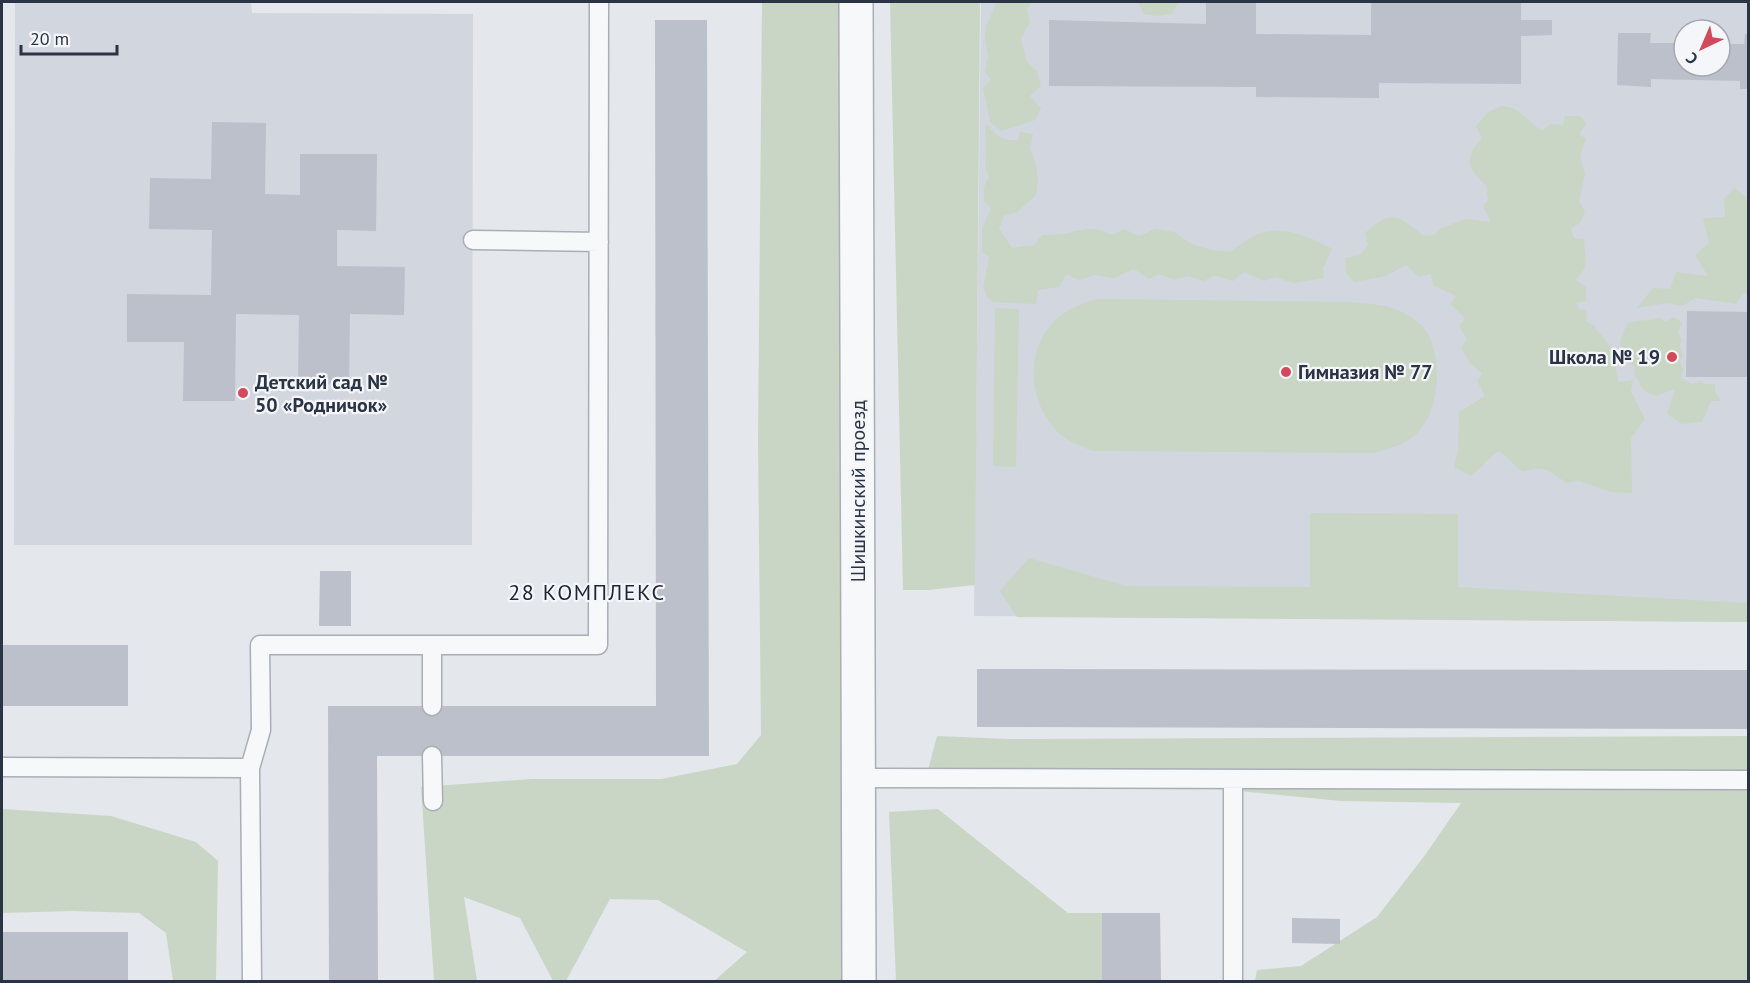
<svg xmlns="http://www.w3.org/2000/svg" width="1750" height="983" viewBox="0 0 1750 983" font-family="'PT Sans',sans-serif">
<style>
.built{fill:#d2d6de;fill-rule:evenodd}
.green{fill:#c9d6c5}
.building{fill:#bbc0ca}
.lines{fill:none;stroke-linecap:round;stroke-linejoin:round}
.service-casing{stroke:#a9aeb7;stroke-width:21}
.minor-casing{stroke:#a9aeb7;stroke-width:36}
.service{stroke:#f7f8fa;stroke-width:18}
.minor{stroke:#f7f8fa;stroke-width:33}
.poi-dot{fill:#d1495b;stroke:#f4f6f9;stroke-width:2}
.labels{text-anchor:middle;stroke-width:4.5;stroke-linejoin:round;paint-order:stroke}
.poi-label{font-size:20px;font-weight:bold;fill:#2b3445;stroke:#f4f6f9;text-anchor:start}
.street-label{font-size:20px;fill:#2b3445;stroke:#f4f6f9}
.quarter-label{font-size:22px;letter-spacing:1.5px;fill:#1d2536;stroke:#f4f6f9}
</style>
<rect width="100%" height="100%" fill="#e4e7ec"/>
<path class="built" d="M15,2H251L252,13L473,14L472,545H14Z
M981,2H1748V622L974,616ZM1684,30H1720V66H1684Z"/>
<path class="green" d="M762,2H844L848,981H714L747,952L658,900L610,899L566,981H553L520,918L464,897L477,981H434L421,787L532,779H661L737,764L761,735L758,440Z
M890,2H980L975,585L928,590H903Z
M997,2H1032L1027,9L1030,23L1021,38L1027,62L1037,71L1041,86L1030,96L1041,108L1035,120L1001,131L990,122L983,88L991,80L985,71L988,55L985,38L986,26Z
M1138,2H1179V3L1171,14L1158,16L1144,14Z
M1501,106C1524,108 1524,121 1542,130L1551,124L1563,125L1565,116H1581L1586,124L1579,134L1586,139L1580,155L1585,174L1579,201L1585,212L1581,222L1571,229L1574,238L1584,239C1584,258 1591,267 1575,280L1586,287V301L1576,303L1579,309L1586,311L1587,322L1593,325L1613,350L1618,382L1633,380L1631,391L1645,419L1631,438L1632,493L1611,492L1579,481L1566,483C1549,470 1544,465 1522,472L1500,451C1488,456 1482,468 1471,476L1454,467L1458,450L1459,412L1485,396L1477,381L1482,373L1470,363L1461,348L1467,339L1459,326L1465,318L1450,304L1456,296L1433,285L1431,274L1419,277L1406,265L1386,276L1354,282L1346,273L1345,258L1360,255L1368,245L1365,233C1394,206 1398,217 1424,236L1434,235L1440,229L1465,219L1491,222L1483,206L1488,200L1486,185C1466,168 1464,158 1482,138L1476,126L1487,113Z
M986,124C997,136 1002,141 1018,140L1020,132L1033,134L1030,149L1036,165L1038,180L1036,195L1017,212L1004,216L999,228L1012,248L1034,245L1042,235C1051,235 1060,235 1068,233C1086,229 1094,226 1112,235L1124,229L1139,236L1155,229L1174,232L1192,244L1212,250L1230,252C1239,246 1249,237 1258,234C1282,225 1312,237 1332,249L1323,268L1324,278L1293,283L1275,277L1264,281L1244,272L1233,281L1214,275L1204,281L1187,276L1175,280L1159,274L1149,279L1134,269L1114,278L1095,275L1080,280L1066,274L1059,287L1038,290L1036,304L993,302L987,297L983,288L989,257L982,252V229L991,208L984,201V187L989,177C984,166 985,161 986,149C986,140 984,134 986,124Z
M1734,188L1748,198V296L1744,292L1736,304L1696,298L1682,306L1667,303L1637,308L1653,288L1670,289L1676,272L1708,276L1695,255L1709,243L1703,218L1725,217L1724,199Z
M1097,299L1350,302C1367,304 1389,304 1404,313C1411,317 1422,324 1426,331C1443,358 1440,407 1419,431C1407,445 1390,448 1373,453L1092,451C1082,446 1068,442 1060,434C1027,404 1023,346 1060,316C1071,307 1084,303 1097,299Z
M995,308L1019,309L1016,467L993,466Z
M1674,317L1682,323L1678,332L1682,340L1680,346L1683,355L1680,362L1683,369L1681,378L1692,384L1701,381L1704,384H1715V391L1721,401H1711L1702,422L1682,424L1667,414L1675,389L1656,396L1644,391L1634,374L1635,368C1617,351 1617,343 1628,323C1639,319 1648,322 1659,318L1665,322Z
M1310,513L1458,514V587L1748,603V622L1017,617L1000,591L1029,558L1126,586L1310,587Z
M937,736L1008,739L1748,736V981H1255L1257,970L1301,966L1377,917L1425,855L1461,803L1341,801L1189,786L928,770Z
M2,809L111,816L196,842L218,861L216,981H173L166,933L139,913L72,911L2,913Z
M938,809L1068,913H1102V981H896L889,812Z"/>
<path class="building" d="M1206,2H1256V34L1371,35V2H1521V20H1552V35L1521,36V84L1379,83V98L1256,97V87L1049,86V20L1206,24Z
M655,20H707L709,756H377L378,982H329L328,706H656Z
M1618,33H1651L1650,43H1684V66H1720V44H1744L1745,34H1748V89H1740V81L1651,79V87L1617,85Z
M212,122L266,123L265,194L300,195V154H377L376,231L337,230V266L405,267L404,315L350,314L349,385L298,384L299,315L236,314L235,401H183L184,342H127V294L211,295L212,230L149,229L150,178L211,179Z
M1687,311L1748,312V377H1686Z
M320,571H351V626H319Z
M2,645H128V706H2Z
M977,669L1748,670V729L977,727Z
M1102,913H1160L1161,982H1102Z
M1292,918L1340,919V944L1292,943Z
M2,932H128V982H2Z"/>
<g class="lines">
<defs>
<path id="service" d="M473,240L599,242
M432,646V706
M432,756L433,801
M2,767L250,768
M858,778L1748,780
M1233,779V982
M252,982L250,768L261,730L260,645H598L599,2"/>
<path id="minor" d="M856,2L859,982"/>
</defs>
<use href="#service" class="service-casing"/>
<use href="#minor" class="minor-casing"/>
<use href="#service" class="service"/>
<use href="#minor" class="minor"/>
</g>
<g class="poi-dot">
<circle cx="1672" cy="357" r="6"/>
<circle cx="1286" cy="372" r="6"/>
<circle cx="243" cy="393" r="6"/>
</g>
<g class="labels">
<g class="poi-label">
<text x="1660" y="364" text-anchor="end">Школа № 19</text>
<text x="1298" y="379">Гимназия № 77</text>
<text x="255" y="389">Детский сад №<tspan x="255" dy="23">50 «Родничок»</tspan></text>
</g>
<g class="street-label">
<text transform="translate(858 491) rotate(-90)" y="7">Шишкинский проезд</text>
</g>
<g class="quarter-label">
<text x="587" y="600">28 КОМПЛЕКС</text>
</g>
</g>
<rect width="1750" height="983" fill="none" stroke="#2b3445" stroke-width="6"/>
<g transform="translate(1702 48) rotate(224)"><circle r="28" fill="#f4f6f9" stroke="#a4a8b1" stroke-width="1.5"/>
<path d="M0-4.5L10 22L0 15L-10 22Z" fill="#d1495b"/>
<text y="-9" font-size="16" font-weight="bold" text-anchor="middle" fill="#2b3445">С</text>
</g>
<path d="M21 45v9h96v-9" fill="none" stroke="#2b3445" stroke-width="3"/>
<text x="30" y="45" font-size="18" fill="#2b3445" stroke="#f4f6f9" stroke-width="4.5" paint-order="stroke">20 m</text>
</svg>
